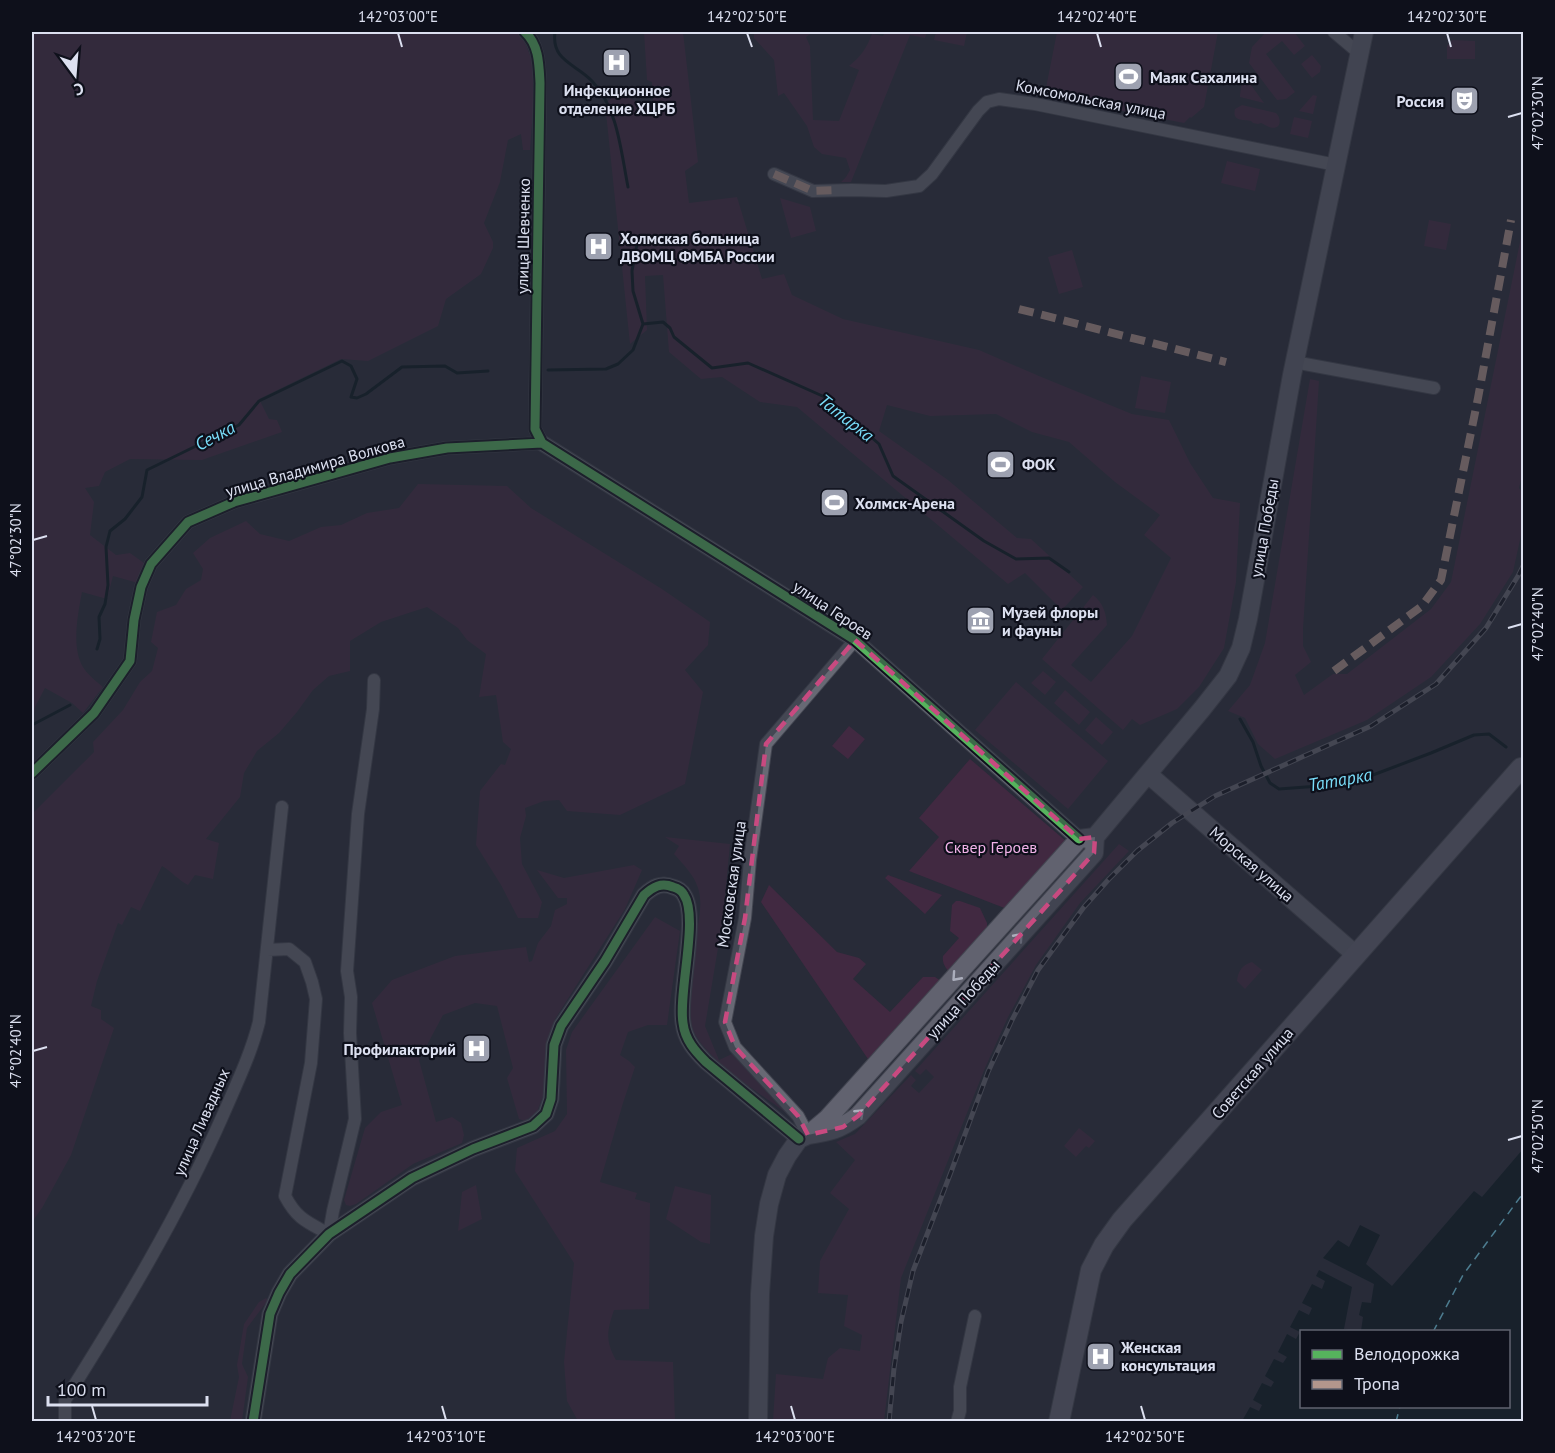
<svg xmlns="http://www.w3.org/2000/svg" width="1555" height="1453" viewBox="0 0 1555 1453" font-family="'PT Sans',sans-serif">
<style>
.green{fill:#412941}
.water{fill:#05161c}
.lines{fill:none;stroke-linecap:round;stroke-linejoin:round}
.stream{stroke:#05161c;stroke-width:3}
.ferry{stroke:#79ddf9;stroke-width:1.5;stroke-dasharray:8 6;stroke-linecap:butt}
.minor-casing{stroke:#434651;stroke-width:14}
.tertiary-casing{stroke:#434651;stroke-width:17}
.secondary-casing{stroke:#434651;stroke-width:20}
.primary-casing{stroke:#434651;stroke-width:22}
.minor{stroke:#676974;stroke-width:12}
.tertiary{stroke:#676974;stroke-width:15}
.secondary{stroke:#61626f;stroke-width:18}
.primary{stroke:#646573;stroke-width:20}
.rail-casing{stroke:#666772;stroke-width:5}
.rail{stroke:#0e101b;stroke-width:3;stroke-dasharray:9;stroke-linecap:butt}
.quiet{stroke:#b2968c;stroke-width:8;stroke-dasharray:15 8;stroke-linecap:butt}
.cycleway-casing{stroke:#0e101b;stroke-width:13}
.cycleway{stroke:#56b35d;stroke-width:9}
.oneway{stroke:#abaebc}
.marked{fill:none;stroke:#c84a80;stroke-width:4.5;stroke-dasharray:12 8;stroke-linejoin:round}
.ticks{fill:none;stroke:#dce0f0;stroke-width:2}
.labels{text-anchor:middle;stroke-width:4.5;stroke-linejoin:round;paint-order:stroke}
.poi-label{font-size:16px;font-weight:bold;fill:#dce0f0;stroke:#0e101b;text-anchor:start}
.street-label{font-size:16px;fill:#dce0f0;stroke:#0e101b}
.park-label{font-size:16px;fill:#f1b2e8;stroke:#0e101b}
.water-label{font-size:18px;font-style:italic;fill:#79ddf9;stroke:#0e101b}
.neatline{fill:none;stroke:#dce0f0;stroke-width:2}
.ticks-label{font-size:15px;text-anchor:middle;fill:#dce0f0}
</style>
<rect width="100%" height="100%" fill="#282b38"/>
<path class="green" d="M32,32H513L522,35L533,63L535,83L530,150H523L521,134L508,140L500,182L484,223L493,242V248L481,274L446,299L438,326L368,361L341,359L259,399L269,419L277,420L282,432L202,460L130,459L105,472L99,486L85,488L94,502L90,535L116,555L130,553L144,563L146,566L138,583L113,576L107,599L82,592C78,614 71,647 83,667C88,675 96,681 103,687L83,713L72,703L45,688L35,707L32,730Z
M644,32H683L698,162L685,171L689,203L737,197L762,279L784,274L792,295L843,319L979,350L1039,376L1132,414L1169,420L1190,463L1213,498L1240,503L1236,582L1224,648L1199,687L1177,709L1140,725L1132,719L1123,730L1042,659L1093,595C1103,603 1106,612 1107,625L1071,665L1091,682L1132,636L1171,558L1144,535L1160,515L1115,482L1069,442L1032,432L996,414L930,416L887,405L879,431L948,480L1017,538L1031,539L1083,587L1062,610L1025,573L1008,584L797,407L760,402L722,377L701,379L669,352L663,275L645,276L647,330L630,344L605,103L617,94L636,101L640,106L653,107L652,82L647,80Z
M754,32H813L806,37L810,46L813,120L839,121L859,70L849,66C861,56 866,49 872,34L883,36L885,32H927L925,38L910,35L851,182H841L846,177L850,170L846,158L822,154L814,147L807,126L784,93L778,96L774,60L754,38Z
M936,32H967L964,46L934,40Z
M1057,32H1218L1204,107L1191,118L1190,117L1184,123L1056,98L1046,88Z
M1266,32H1294L1305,46L1294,55L1282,41L1266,54L1295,92L1286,99L1277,100L1249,63L1252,47Z
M1452,40L1475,41V59H1447V46Z
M1312,55L1321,66L1320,72L1312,78L1301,64Z
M1243,74L1264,103L1240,97V95Z
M1313,95L1317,96L1313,114L1299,111Z
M1242,105L1276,113C1283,120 1280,131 1269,127C1266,126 1264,124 1261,123L1258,124L1253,123L1251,121C1243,119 1232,122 1235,109Z
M1294,117L1312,121L1308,138L1290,134Z
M1227,161L1260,169L1255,191L1221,183Z
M780,198L810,207L816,231L791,238Z
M1429,220L1451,224L1446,250L1424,246Z
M1523,227L1524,468L1519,488L1523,493V526L1513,572L1480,624L1431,677L1367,720L1275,759L1258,744L1245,718L1228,711L1250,685L1265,643L1310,379L1319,381L1303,629V646L1311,662L1295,675L1304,695L1333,674H1347L1431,609L1451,582Z
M1072,250L1083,287L1059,294L1048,257Z
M1141,376L1171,382L1165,413L1135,408Z
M418,484L507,486L531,508L662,589L710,622L708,645L685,670L703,692L685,784L620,815L567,811L559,800L544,801L525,808L526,816L520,838L522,864L542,902L538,918H518L501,885L476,845L480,791L501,764L505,765L511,749L503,742L496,695L479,697L486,654L467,640L458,628L427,607L381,622L350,641V671L329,676L313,690L297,712L279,733L257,751L244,773L240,797L206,839L219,843L213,879L195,875L188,885C178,880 172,872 162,866L140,911L131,907L122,925L118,923L97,981L91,1006L101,1010V1019L114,1028L71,1155L42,1208L32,1222V814L94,752L93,742L123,710L140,682L152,671L158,648L151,642L157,612L176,605L186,589L201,580L203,569L193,553L210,538L246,521L260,534L289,541L321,527L341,525L367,513L399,508Z
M1043,671L1056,682L1045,695L1031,683Z
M1016,682L1108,761L1068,809L975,730Z
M1065,690L1090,712L1079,725L1054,703Z
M1096,717L1113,732L1102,745L1085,730Z
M849,726L865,739L848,759L832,746Z
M970,759L1067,842L1007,909L909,871L939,837L919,818Z
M665,837L730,844L723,918L705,1026L719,1060L734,1053L788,1112H785C758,1092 710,1062 695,1034C681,1007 694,954 698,925C700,912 702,901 698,888C694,875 683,864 674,854L679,846Z
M1119,844L1129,851L1080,903L1036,965L1008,1017L985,1068L901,1278L884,1421H773L776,1374L823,1379L828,1358L840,1348L860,1351L862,1335L844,1326L848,1295L818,1293L820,1261L849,1209L830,1193L855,1160L836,1142L855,1134L911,1075L916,1080L911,1086L919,1093L934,1077L926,1069L920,1075L915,1071Z
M634,865L642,870L625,909L555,1019L543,1096L537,1112L525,1121L519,1119L507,1078L513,1068L497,1006L475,1003L443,1015L419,1060L436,1122L452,1117L461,1123L464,1135L462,1143L413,1164L356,1204L350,1206L346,1205L344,1200L365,1128L381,1112L402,1105L372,1003L392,980L455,956L526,947L529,962L532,961L538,943L551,926L555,910L567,904V898H558L537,870L564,878Z
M888,875L942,895L925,914L885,878Z
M769,885L837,952L859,958L866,964L853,979L890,1012L923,977H935L941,981L868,1059L761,902Z
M956,901H960L980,908L987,923V930L949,972C945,967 942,963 943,956L959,938L950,931L952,905Z
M655,917L680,931L667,1025H648L628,1032L620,1055L629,1061L635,1067L623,1103L600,1182L637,1193L635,1199L650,1203L649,1309L614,1310C607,1331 605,1340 616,1360L673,1362L675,1421H578L567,1401L564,1362L574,1263L515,1171L517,1148L555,1131L567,1114L566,1050L572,1032Z
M1252,962L1262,970L1245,989L1237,981C1238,971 1242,965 1252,962Z
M1079,1128L1095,1141L1089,1148L1086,1146L1076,1157L1064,1146Z
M476,1185L482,1219L458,1231L462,1192Z
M675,1186L711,1195L710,1244L701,1242L666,1219Z
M266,1298L268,1300L247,1328L242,1364L248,1377L242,1421H230L239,1377L237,1365L244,1324L259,1302Z"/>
<path class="water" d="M1523,1149V1421H1242L1250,1407L1259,1411L1262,1405L1253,1400L1262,1383L1271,1387L1274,1382L1265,1376L1274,1359L1283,1363L1287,1357L1278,1352L1287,1334L1296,1339L1300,1332L1290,1327L1299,1310L1309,1315L1312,1308L1302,1303L1312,1284L1322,1289L1325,1281L1316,1276L1319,1270L1352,1287L1344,1329L1356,1331L1302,1332V1406H1508V1332L1361,1331L1363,1317L1359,1315L1362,1302L1371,1303L1374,1284L1323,1258L1338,1240L1349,1247L1360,1225L1380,1235L1366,1264L1392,1286L1474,1191L1482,1197Z"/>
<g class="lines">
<path class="stream" d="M555,32C551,61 576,64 592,81C618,108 621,152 628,187
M637,244L632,271L633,291L643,324
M643,324L663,322L670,328L674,337L712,368L748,363L827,398L879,444L893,476L984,541L1016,559L1049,558L1069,572
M548,370L606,369L618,364L633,350L643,324
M97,649L100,639L99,617L105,604L108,585L106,547L110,531L125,519L142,497L147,470L239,425L259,401L342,361L351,366L357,379L351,397L357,398L366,394L402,367L445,366L457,373L488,371
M1240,719L1253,742L1261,766L1270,783L1279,789L1346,784L1365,778L1431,753L1474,735L1489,734L1506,747
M32,725L70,705"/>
<path class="ferry" d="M1433,1332L1463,1275L1524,1192
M1396,1422L1400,1406"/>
<defs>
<path id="minor" d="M1334,32L1360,54
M774,174L813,191L852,190L886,191L919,186L932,174L978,111L987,102L999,99L1035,104L1336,165
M1294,362L1434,388
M32,773L94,713L130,661L134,620L141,587L151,564L188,522L234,502L390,458L447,448L542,443L535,429L540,83C539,64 539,45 525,32
M267,950L289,949L305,962L312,982L316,999L311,1063L285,1196C297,1219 307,1222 329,1234L333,1211L355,1119L350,1033L351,997L347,971L358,814L373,709L374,680
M808,1135L798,1116L735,1047L725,1022L745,918L750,860L766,744L855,640
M65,1422V1400C123,1308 179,1215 223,1115C236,1085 251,1054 259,1022L282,807
M957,1422L960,1411V1387L975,1316"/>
<path id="tertiary" d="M542,443L855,640L1079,839
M253,1422L270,1314L279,1293L290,1274L329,1234L412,1178L473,1149L533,1126L546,1114L551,1099L554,1045L561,1026L605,961L644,895C653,887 661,882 673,887C677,888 682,891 684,895C699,917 678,993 683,1023C685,1040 695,1051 706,1062L799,1139"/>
<path id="secondary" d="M1148,774L1356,955
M808,1135C830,1132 839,1130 858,1116L1094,853L1095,837L1202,709L1228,676L1241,648L1248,619L1292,375L1364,32
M758,1422L760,1294L764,1236L769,1204L777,1175L787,1156L799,1139L808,1135L827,1119L1079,839L1095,837"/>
<path id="primary" d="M1059,1422L1091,1270L1104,1245L1122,1220L1521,768L1524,770"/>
</defs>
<use href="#minor" class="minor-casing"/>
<use href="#tertiary" class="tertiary-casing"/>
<use href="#secondary" class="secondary-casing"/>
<use href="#primary" class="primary-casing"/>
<use href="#minor" class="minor"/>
<use href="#tertiary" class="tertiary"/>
<use href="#secondary" class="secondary"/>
<use href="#primary" class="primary"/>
<defs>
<path id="rail" d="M889,1422L894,1368L901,1322L913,1271L951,1172L988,1072L1012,1020L1038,970L1062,937L1084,907L1109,879L1137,851L1172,823L1215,796L1371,726L1436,684L1486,628L1518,576L1524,564"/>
</defs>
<use href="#rail" class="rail-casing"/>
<use href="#rail" class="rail"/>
<path class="quiet" d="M774,174L813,191L839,190
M1019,309L1226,362
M1334,671L1422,606L1441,580L1478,398L1511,220"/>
<defs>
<path id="cycleway" d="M525,32C539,45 539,64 540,83L535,429L542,443L855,640L1079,839
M32,773L94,713L130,661L134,620L141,587L151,564L188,522L234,502L390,458L447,448L542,443
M253,1422L270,1314L279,1293L290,1274L329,1234L412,1178L473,1149L533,1126L546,1114L551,1099L554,1045L561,1026L605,961L644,895C653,887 661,882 673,887C677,888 682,891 684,895C699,917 678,993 683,1023C685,1040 695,1051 706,1062L799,1139"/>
</defs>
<use href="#cycleway" class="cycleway-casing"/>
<use href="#cycleway" class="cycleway"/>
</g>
<defs><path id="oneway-chevron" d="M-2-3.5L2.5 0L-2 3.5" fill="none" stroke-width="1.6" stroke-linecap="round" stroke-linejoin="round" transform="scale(1.5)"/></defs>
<g class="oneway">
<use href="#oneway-chevron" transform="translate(1019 937) rotate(-48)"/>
<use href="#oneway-chevron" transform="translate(956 977) rotate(132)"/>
<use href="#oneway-chevron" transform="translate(860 1113) rotate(-43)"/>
</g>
<path d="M0 0H1555V1453H0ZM855,640L1079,839L1095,837L1094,853L858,1116L843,1127L808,1135L798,1116L735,1047L725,1022L745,918L766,744Z" fill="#282b38" fill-opacity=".55" fill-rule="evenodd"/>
<path class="marked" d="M855,640L1079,839L1095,837L1094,853L858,1116L843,1127L808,1135L798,1116L735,1047L725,1022L745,918L766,744Z"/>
<path class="ticks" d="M398,33L402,47M747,33L752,47M1097,33L1101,47M1447,33L1451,47M1508,117L1522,113M33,540L47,536M1508,628L1522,624M33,1051L47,1047M1508,1140L1522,1136M92,1406L96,1420M442,1406L446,1420M791,1406L795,1420M1141,1406L1145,1420"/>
<defs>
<symbol id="hospital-square" viewBox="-11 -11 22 22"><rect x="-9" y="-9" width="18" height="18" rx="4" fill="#9da1b0" stroke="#0e101b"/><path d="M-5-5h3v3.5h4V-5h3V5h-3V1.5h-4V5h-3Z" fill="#fff"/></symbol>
<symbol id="stadium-square" viewBox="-11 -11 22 22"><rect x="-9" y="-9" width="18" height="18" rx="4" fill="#9da1b0" stroke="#0e101b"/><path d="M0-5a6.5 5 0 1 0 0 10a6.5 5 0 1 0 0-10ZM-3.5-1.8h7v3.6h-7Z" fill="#fff"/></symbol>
<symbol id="theatre-square" viewBox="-11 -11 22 22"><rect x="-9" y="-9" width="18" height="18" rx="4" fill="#9da1b0" stroke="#0e101b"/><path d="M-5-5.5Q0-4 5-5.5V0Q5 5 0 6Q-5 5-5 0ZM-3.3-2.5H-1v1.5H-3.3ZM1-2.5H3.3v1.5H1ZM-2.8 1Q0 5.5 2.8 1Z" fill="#fff"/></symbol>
<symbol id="museum-square" viewBox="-11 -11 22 22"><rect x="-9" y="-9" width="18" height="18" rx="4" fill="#9da1b0" stroke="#0e101b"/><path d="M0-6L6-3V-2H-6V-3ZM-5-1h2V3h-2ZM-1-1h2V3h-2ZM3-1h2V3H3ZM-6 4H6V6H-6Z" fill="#fff"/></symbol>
</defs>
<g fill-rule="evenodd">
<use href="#hospital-square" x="600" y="46" width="33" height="33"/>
<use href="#stadium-square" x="1112" y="60" width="33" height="33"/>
<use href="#theatre-square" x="1448" y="84" width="33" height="33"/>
<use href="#hospital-square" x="582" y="230" width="33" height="33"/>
<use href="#stadium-square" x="984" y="448" width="33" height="33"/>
<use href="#stadium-square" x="818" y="486" width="33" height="33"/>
<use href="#museum-square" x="964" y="604" width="33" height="33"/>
<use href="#hospital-square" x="460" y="1032" width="33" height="33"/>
<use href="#hospital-square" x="1084" y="1340" width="33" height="33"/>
</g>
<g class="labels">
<g class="poi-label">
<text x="1150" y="83">Маяк Сахалина</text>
<text x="617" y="96" text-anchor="middle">Инфекционное<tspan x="617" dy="18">отделение ХЦРБ</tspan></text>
<text x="1444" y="107" text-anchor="end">Россия</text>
<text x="620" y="244">Холмская больница<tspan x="620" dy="18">ДВОМЦ ФМБА России</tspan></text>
<text x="1022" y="470">ФОК</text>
<text x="855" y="509">Холмск-Арена</text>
<text x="1002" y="618">Музей флоры<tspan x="1002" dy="18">и фауны</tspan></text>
<text x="456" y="1055" text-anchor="end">Профилакторий</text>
<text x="1121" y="1353">Женская<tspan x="1121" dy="18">консультация</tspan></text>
</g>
<g class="street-label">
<text transform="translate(1091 99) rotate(11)" y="6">Комсомольская улица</text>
<text transform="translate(523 236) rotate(-89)" y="6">улица Шевченко</text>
<text transform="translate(315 466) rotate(-16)" y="6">улица Владимира Волкова</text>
<text transform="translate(1264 528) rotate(-80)" y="6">улица Победы</text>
<text transform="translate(833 610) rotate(34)" y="6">улица Героев</text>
<text transform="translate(1252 864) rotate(41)" y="6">Морская улица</text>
<text transform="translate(731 884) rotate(-82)" y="6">Московская улица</text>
<text transform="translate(963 999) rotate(-48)" y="6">улица Победы</text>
<text transform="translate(1252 1073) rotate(-49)" y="6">Советская улица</text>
<text transform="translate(201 1122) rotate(-66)" y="6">улица Ливадных</text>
</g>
<g class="park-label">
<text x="991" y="853">Сквер Героев</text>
</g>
<g class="water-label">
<text transform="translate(846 418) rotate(38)" y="6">Татарка</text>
<text transform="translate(215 436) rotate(-28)" y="6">Сечка</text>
<text transform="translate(1340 780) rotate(-10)" y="6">Татарка</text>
</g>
</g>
<rect width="1555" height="1453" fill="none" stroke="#0e101b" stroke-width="66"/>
<rect x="1300" y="1330" width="210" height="78" fill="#0e101b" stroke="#606370" stroke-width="1.5"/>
<rect x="1312" y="1350" width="30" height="9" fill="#56b35d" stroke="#606370" stroke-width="1.5"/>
<text x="1354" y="1360" font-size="18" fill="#dce0f0">Велодорожка</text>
<rect x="1312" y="1380" width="30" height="9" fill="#b2968c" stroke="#606370" stroke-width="1.5"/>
<text x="1354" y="1390" font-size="18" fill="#dce0f0">Тропа</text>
<g transform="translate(75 75) rotate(164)" stroke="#0e101b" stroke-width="4.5" paint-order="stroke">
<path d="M0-4.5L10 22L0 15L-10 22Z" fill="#dce0f0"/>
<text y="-9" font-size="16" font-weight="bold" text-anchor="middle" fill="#dce0f0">С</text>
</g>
<path d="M48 1396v9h159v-9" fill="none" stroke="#dce0f0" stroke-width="3"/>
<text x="57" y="1396" font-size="18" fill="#dce0f0" stroke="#0e101b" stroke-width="4.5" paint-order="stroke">100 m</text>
<rect x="33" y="33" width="1489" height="1387" class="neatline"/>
<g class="ticks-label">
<text x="398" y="22">142°03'00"E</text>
<text x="747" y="22">142°02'50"E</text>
<text x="1097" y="22">142°02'40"E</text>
<text x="1447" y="22">142°02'30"E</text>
<text transform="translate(1538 113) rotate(-90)" y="5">47°02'30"N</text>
<text transform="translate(16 540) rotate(-90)" y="5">47°02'30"N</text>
<text transform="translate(1538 624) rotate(-90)" y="5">47°02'40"N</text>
<text transform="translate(16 1051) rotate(-90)" y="5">47°02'40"N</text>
<text transform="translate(1538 1136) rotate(-90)" y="5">47°02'50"N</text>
<text x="96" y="1442">142°03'20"E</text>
<text x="446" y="1442">142°03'10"E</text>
<text x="795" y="1442">142°03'00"E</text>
<text x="1145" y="1442">142°02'50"E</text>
</g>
</svg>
